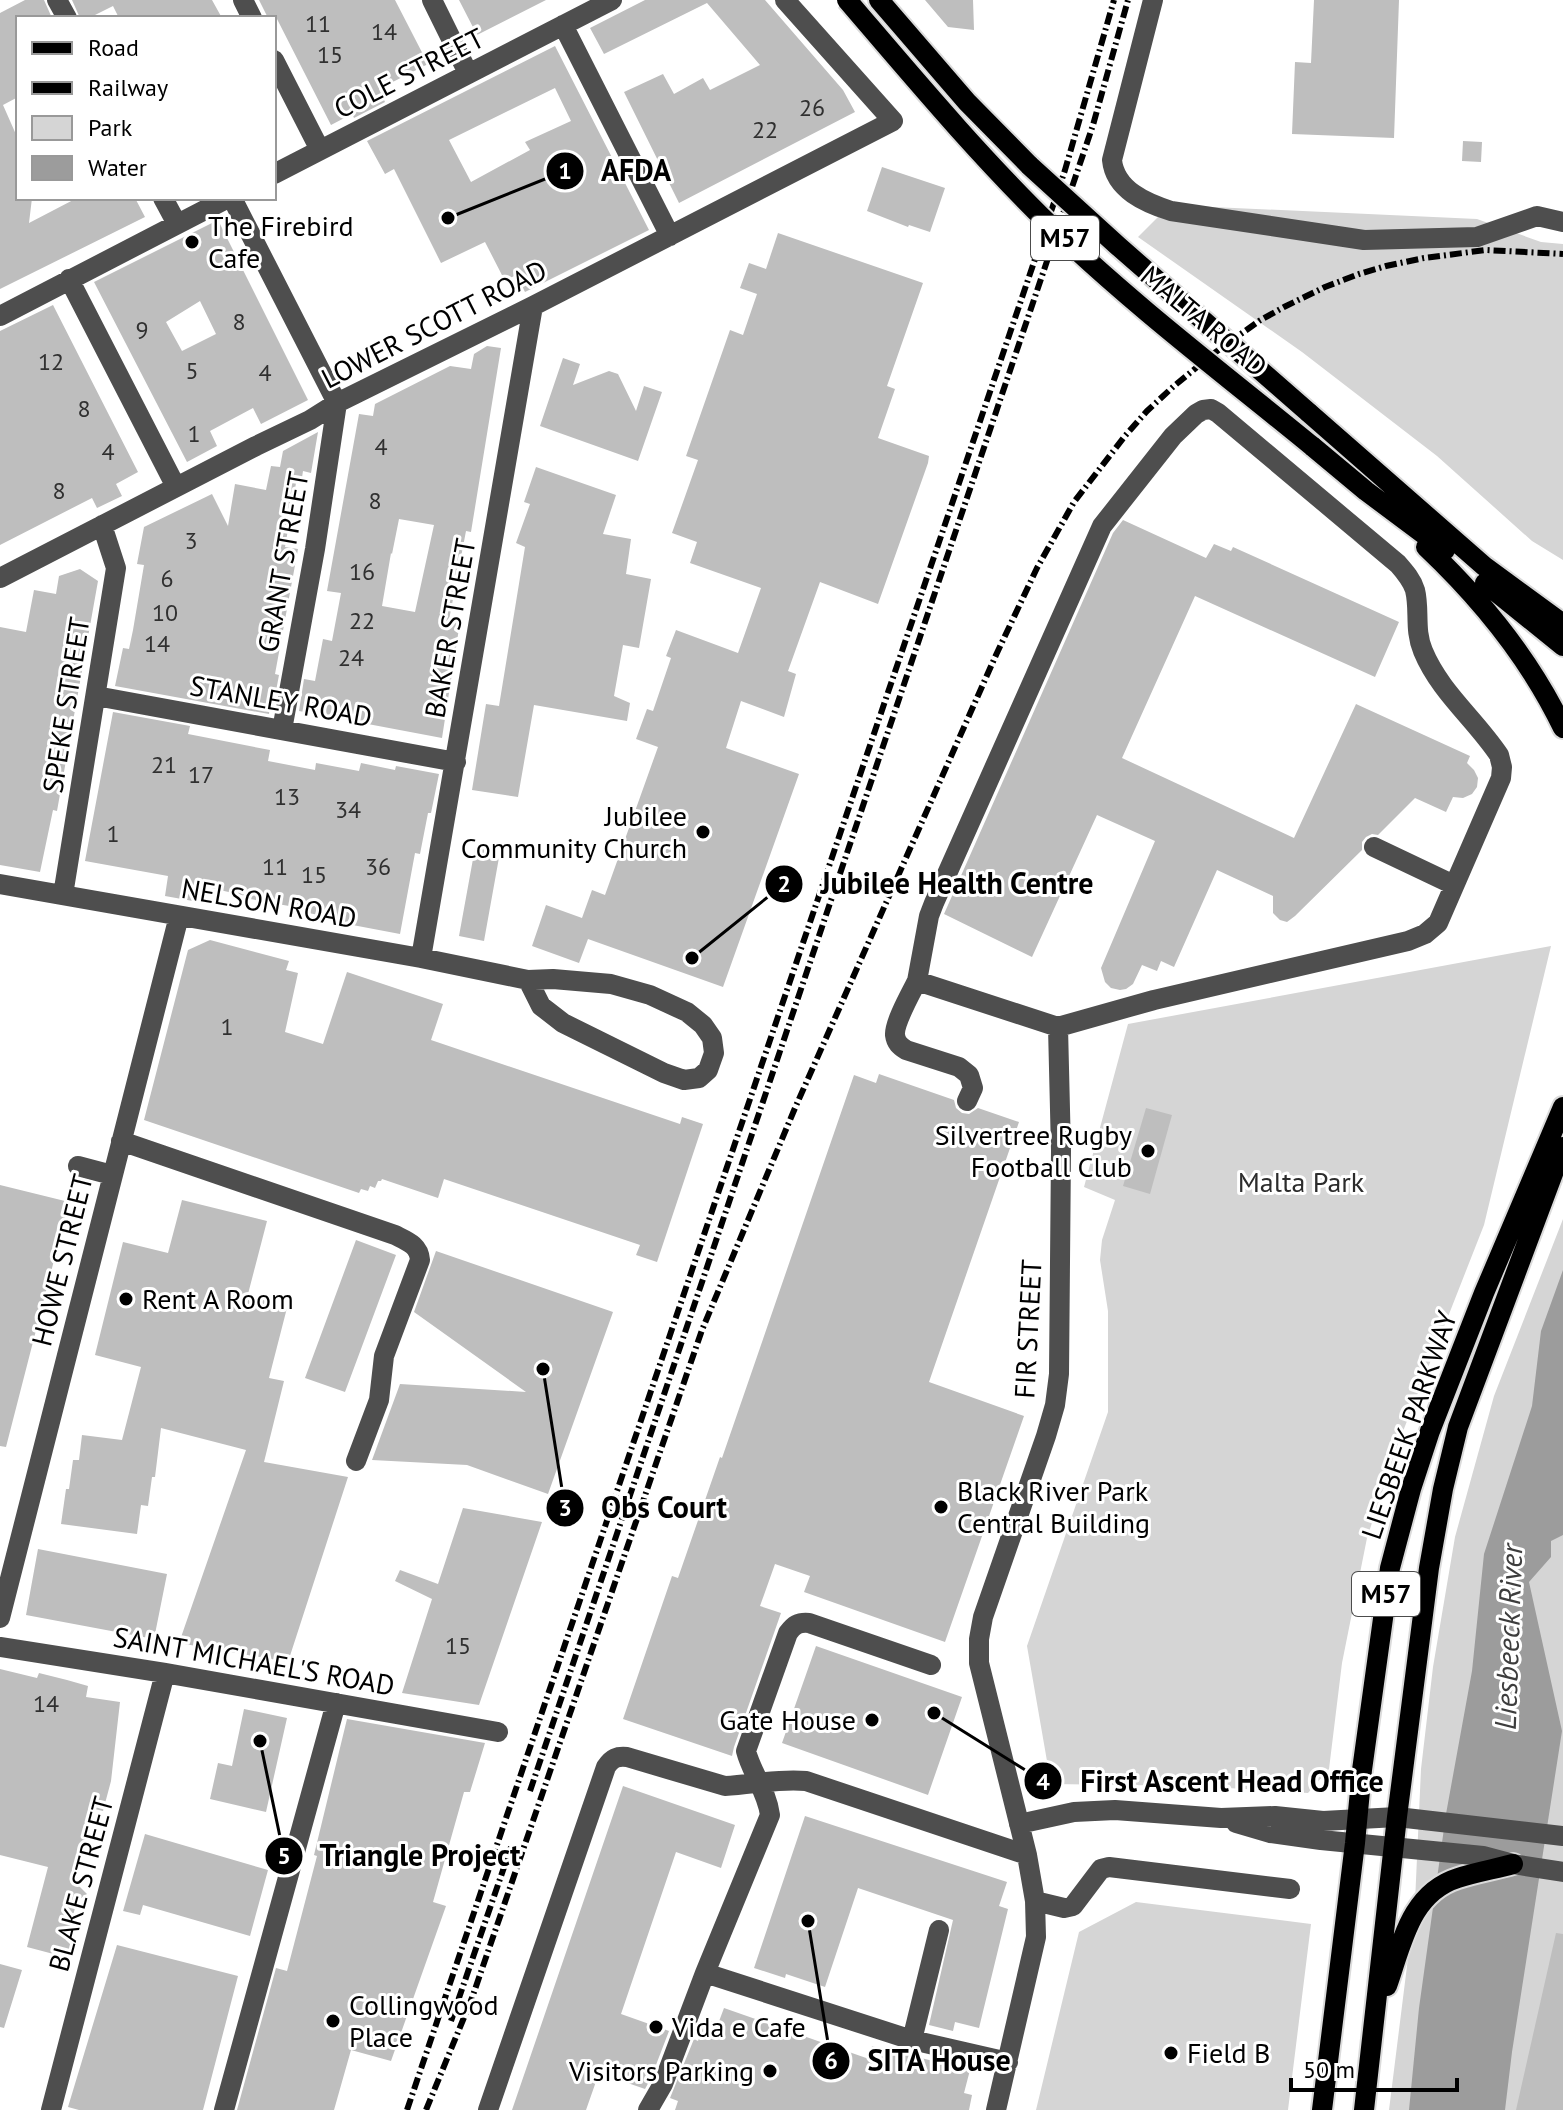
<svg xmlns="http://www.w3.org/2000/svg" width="1563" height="2110" viewBox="0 0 1563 2110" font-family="'PT Sans',sans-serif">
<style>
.green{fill:#d5d5d5}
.water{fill:#9c9c9c}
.building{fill:#bebebe;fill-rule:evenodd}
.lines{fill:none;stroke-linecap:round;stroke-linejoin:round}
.major-casing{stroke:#dbdbdb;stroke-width:24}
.minor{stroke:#4e4e4e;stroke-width:20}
.major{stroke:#000;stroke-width:20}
.rail{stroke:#000;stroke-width:6;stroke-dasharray:12 4 2 4;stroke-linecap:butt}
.major-bridge-casing{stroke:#dbdbdb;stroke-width:24;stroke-linecap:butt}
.major-bridge{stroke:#000;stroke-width:20}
.poi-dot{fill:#000;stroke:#fff;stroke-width:3}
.labels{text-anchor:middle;stroke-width:6;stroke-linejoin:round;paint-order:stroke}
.number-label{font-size:24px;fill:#303030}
.shield{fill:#fff;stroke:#4c4c4c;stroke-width:2}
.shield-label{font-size:26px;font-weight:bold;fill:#000}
.street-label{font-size:28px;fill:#000;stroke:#fff}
.poi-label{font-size:28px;fill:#000;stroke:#fff;text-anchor:start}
.park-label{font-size:28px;fill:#2c2c2c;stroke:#fff}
.water-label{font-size:30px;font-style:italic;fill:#3d3d3d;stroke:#fff}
.leader{fill:none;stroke:#000;stroke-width:3}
.callout-dot{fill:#000;stroke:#fff;stroke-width:3}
.mark-label{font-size:24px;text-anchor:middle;font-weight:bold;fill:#fff}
.callout-label{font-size:30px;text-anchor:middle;font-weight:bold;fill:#000;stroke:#fff;stroke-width:6;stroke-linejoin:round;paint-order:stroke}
</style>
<rect width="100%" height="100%" fill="#fff"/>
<path class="green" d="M1170,205L1477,219L1541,242L1563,244V560L1532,541L1437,456L1302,352L1138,237Z
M1551,946L1484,1225L1398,1444L1367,1538L1342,1663L1329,1769L1308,1793L1196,1786L1051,1784L1027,1646L1108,1412V1311L1100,1260L1102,1240L1115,1200L1084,1187L1128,1024Z
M1563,1219V2110H1389L1415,1902L1421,1769L1433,1667L1455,1537L1494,1396Z
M1136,1902L1311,1924L1288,2110H1036L1079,1932Z"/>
<path class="water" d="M1563,1270V1535L1551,1541V1557L1529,1582L1562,1731L1512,2052L1505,2110H1409L1419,2008L1446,1814L1472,1671L1484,1554L1532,1406L1541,1331Z"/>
<path class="building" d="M25,0H44L52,18H18V97L3,105L18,139V198H32L29,223L77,198H135L145,217L0,289V13Z
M72,0H212L222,18H119L113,6L89,18H80Z
M259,0H395L428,64L379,89L385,102L354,118L352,114L331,125L277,19L274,20V18H268Z
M459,0H546L477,35Z
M645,0H765L843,90L855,112L679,203L624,92L663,74L674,94L703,78L710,90L760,65L707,3L604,54L590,28Z
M925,0H973L974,30L948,27Z
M1314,0H1399L1394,138L1292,134L1295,62L1311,63Z
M555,46L649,230L525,292L516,275L505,281L485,242L441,263L394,169L385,174L367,141ZM555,88L571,121L525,142L530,150L471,182L449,140Z
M1463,141L1482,142L1481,162L1462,161Z
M882,167L945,188L930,232L909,225L908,227L867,211Z
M218,220L308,400L261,424L253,408L210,431L217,446L187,462L94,282ZM200,301L216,334L182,351L166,322Z
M778,233L923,283L887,386L895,389L878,438L929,456L928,463L878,604L820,582L788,671L796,674L784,717L741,701L726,748L799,774L723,987L588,939L579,963L532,946L546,905L582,918L592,890L605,895L658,747L636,739L647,709L653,711L671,658L666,656L676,630L738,653L761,588L690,563L697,542L672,533L698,460L686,456L730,330L743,335L757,294L740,288L749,263L766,269Z
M53,305L138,472L116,484L122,496L97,508L92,498L0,545V331Z
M487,346L501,348L471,532L466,531L449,620L460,622L442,738L299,711L304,679L315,681L323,639L332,641L341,593L327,591L359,414L373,416L375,404L450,366L471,369L474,354ZM399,519L434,525L415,612L382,606L391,553L392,554Z
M563,358L580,364L573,385L609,371L618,374L636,411L644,386L662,392L638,461L540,426Z
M318,432L311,473L303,471L301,484L296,483L285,547L298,549L275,674L279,675L273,707L270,706L269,714L115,686L123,648L129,649L133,630L144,565L137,564L144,527L212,494L228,526L235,484L266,490L271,466L280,467L283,451Z
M536,467L616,495L603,534L631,539L626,574L651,579L639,648L623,645L614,696L630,703L627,721L534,705L518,797L472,790L486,704L499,706L525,547L516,543L530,504L524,502Z
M1123,520L1206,558L1214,544L1231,551L1233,547L1399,622L1375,677L1195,596L1122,758L1294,838L1356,704L1470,756L1467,763L1474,770L1478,778L1477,787L1472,794L1463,798L1453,797L1446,812L1415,798L1378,835L1372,834L1366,837L1362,842V850L1295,916L1287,922L1280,920L1273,913V896L1217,870L1174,967L1161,961L1157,971L1142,965L1133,984L1126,989L1120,990L1111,988L1105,982L1101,968L1155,841L1097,815L1032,957L944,914L1113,533Z
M80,569L98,581L57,811L53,810L40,872L0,865V627L26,632L34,590L56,594L59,576Z
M113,712L190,726L188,734L270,750L268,761L315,770L316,763L359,771L361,763L395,770L396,766L439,774L431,813H428L420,854L415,853L400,934L342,923L343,920L289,909V906L250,899V897L207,887L204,903L165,896L168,876L85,861Z
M475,848L500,852L484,941L459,936Z
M210,940L289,961L286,970L298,973L285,1032L323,1044L347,972L443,1004L431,1040L680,1124L682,1117L703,1124L657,1262L636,1255L640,1245L444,1179L438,1198L382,1179L381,1181H378L375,1188L370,1186L368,1191L361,1189L359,1193L144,1120L188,950Z
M879,1074L954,1100L956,1108L962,1113L969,1114L978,1108L1019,1122L929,1382L1024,1416L945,1642L804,1592L810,1576L775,1564L760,1606L781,1613L734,1747L732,1756L623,1719L672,1576L678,1578L720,1457L722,1458L854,1075L876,1083Z
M1146,1108L1172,1115L1150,1194L1123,1186Z
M0,1185L69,1202L6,1447L0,1446Z
M182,1200L267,1221L248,1294L288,1304L269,1378L284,1381L264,1462L348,1477L288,1662L179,1643L246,1450L161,1428L155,1477H152L148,1506L141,1505L137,1534L61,1524L66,1489H69L73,1460H79L82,1435L122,1440L141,1367L95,1355L123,1242L168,1253Z
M356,1240L396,1255L345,1392L305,1378Z
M436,1251L613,1312L548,1494L467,1465L372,1460L400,1384L526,1392L414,1312Z
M463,1508L542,1522L479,1705L402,1693L432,1599L395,1581L400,1570L438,1584Z
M38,1549L167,1574L154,1639L26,1615Z
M816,1646L962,1697L928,1795L782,1743Z
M0,1669L37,1678L39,1673L67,1680L88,1686L86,1697L120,1702L111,1781L103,1811L95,1809L76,1883L87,1894L77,1901L66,1940L75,1949L61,1956L27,1947L48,1867L0,1855Z
M244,1709L287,1718L266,1812L210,1799L218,1763L232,1766Z
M347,1719L485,1743L470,1792H464L433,1902L446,1906L391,2061L351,2050L334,2110H237L276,1968L287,1971L317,1856L314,1855Z
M623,1786L735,1825L721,1868L676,1852L621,2014L669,2031L651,2078L645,2089L599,2073L586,2110H512Z
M805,1816L1007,1882L999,1906L1008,1909L979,2028L955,2022L953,2031L929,2025L953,1920L858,1888L825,1987L786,1974L785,1978L754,1968Z
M145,1834L268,1870L250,1936L143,1905L140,1915L123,1911Z
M1556,1933L1563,1934V2110H1516Z
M117,1945L238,1976L203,2110H79L68,2107Z
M0,1964L22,1970L4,2028L0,2027Z
M724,2008L869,2059L872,2046L970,2070L964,2093L972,2095L969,2110H675L678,2101L670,2098L694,2039L698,2041L706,2019L718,2024Z"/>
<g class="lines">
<defs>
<path id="major" d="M879,0L967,102L1030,166
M1308,412L1484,566L1563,624
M1312,446L1366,491L1445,550
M1426,547C1482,600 1530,659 1563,728
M1485,583L1563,646
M1387,1986C1402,1944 1410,1893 1458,1878C1476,1872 1495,1869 1513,1864
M1322,2110L1355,1843L1362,1770L1390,1568L1411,1489L1430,1431L1484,1293L1563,1107
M1364,2110L1397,1817L1429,1568L1443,1489L1458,1427L1563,1147"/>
</defs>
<use href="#major" class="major-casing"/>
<path class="minor" d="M57,0L67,18
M243,0L252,18
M432,0L468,73
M1153,0L1112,160C1115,190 1146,203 1171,211L1364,240L1477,237L1537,216L1563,222
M563,25L670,236
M274,60L320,150
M274,174L612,0
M163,198L177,224
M232,198L337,403
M69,279L176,487
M0,316L228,198
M0,578L256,446L310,420L337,403L533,306L893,121L785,0
M96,696L456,762
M282,730L315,549L337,403
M1374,847L1454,885
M0,884L421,958L528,980L553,979L611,984L650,995L687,1012L703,1025L712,1038L714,1053L708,1070L699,1078L684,1080L664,1073L563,1023L541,1006L528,980
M63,895L116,568L102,525
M421,958L533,306
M917,981L929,916L934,903L1102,526L1173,436L1196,414L1203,410L1211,409L1218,413L1398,564C1405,572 1412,580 1415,590C1420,610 1414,630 1423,651C1440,692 1475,719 1499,755L1502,767L1501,778L1438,923L1425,934L1408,941L1154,1000L1058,1027L1061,1151L1059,1374L1055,1405L1046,1436L983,1617L979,1639V1663L1027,1855L1035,1901L1036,1937L996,2110
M967,1101L973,1088L969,1075L959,1067L906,1050C900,1046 896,1043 895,1035C894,1023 911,993 917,981L1058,1027
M121,1141L395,1235C407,1241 419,1245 420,1260L384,1356L379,1400L356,1461
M78,1166L112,1175
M0,1618L179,916
M0,1647L165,1673L498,1732
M1236,1823L1270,1833L1321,1840L1483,1856L1513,1864L1563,1872
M1019,1824L1074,1812L1115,1810L1221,1818L1275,1816L1323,1821L1397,1817L1563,1836
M1035,1901L1064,1908L1073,1906L1101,1869L1109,1867L1290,1889
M705,1973L912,2040L1008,2062
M912,2040L939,1930
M51,2110L165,1673
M224,2110L336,1703
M488,2110L606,1767C612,1758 617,1756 627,1757L725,1786C752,1785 778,1778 806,1781L1027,1855
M648,2110L663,2084L705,1973L770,1815C767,1791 752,1774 746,1751L788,1633C794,1625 798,1622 809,1623L931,1665"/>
<use href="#major" class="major"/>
<path class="rail" d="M530,1791L1093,125L1128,0
M451,2021L511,1847
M407,2110L1032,268L1065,170L1114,0
M426,2110L472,1998L702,1330L795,1108L996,655L1037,568L1074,502L1125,436L1147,411L1174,386L1213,354L1259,321L1284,307L1325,287L1359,274L1386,266L1424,258L1486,250L1563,254"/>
<defs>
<path id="major-bridge" d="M847,0C913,77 978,155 1051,226C1133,305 1224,374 1312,446
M1030,166L1118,246L1308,412"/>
</defs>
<use href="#major-bridge" class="major-bridge-casing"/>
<use href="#major-bridge" class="major-bridge"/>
</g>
<g class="poi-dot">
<circle cx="192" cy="242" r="8"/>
<circle cx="703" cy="832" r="8"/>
<circle cx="1148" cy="1151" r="8"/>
<circle cx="126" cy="1299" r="8"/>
<circle cx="941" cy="1507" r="8"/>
<circle cx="872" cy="1720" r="8"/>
<circle cx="333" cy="2021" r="8"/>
<circle cx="656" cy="2027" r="8"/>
<circle cx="1171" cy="2053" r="8"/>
<circle cx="770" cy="2071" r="8"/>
</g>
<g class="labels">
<g class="number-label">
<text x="318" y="32">11</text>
<text x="384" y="40">14</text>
<text x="330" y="63">15</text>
<text x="812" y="116">26</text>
<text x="765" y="138">22</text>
<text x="239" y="330">8</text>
<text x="142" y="338">9</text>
<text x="51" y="370">12</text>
<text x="192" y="379">5</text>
<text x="265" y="381">4</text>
<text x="84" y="417">8</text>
<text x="194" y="442">1</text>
<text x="381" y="455">4</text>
<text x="108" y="460">4</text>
<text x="59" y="499">8</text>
<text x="375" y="509">8</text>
<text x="191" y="549">3</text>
<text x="362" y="580">16</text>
<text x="167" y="587">6</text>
<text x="165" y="621">10</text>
<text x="362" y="629">22</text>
<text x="157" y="652">14</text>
<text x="351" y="666">24</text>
<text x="164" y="773">21</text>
<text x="201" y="783">17</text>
<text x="287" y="805">13</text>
<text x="348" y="818">34</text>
<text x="113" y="842">1</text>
<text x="275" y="875">11</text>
<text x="378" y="875">36</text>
<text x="314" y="883">15</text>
<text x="227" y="1035">1</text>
<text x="458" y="1654">15</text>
<text x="46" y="1712">14</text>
</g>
<g class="shield">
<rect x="1031" y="216" width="68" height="44" rx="6"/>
<rect x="1352" y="1572" width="68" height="44" rx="6"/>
</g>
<g class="shield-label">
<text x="1065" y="247">M57</text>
<text x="1386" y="1603">M57</text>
</g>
<g class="street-label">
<text transform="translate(409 73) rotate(-27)" y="10">COLE STREET</text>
<text transform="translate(1204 321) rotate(40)" y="10">MALTA ROAD</text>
<text transform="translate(434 324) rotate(-27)" y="10">LOWER SCOTT ROAD</text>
<text transform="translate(283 562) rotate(-80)" y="10">GRANT STREET</text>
<text transform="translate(450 628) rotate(-80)" y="10">BAKER STREET</text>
<text transform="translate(281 701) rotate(10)" y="10">STANLEY ROAD</text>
<text transform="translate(66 705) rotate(-81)" y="10">SPEKE STREET</text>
<text transform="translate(269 903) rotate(10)" y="10">NELSON ROAD</text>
<text transform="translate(62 1260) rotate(-76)" y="10">HOWE STREET</text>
<text transform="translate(1028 1329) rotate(-87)" y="10">FIR STREET</text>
<text transform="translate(1409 1425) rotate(-71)" y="10">LIESBEEK PARKWAY</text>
<text transform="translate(254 1661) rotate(10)" y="10">SAINT MICHAEL'S ROAD</text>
<text transform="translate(81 1884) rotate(-75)" y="10">BLAKE STREET</text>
</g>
<g class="poi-label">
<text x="208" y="236">The Firebird<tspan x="208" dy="32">Cafe</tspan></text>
<text x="687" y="826" text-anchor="end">Jubilee<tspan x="687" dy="32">Community Church</tspan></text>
<text x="1132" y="1145" text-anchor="end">Silvertree Rugby<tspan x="1132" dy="32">Football Club</tspan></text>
<text x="142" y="1309">Rent A Room</text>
<text x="957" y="1501">Black River Park<tspan x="957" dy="32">Central Building</tspan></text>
<text x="856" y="1730" text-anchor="end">Gate House</text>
<text x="349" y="2015">Collingwood<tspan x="349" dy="32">Place</tspan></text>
<text x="672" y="2037">Vida e Cafe</text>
<text x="1187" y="2063">Field B</text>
<text x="754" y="2081" text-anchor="end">Visitors Parking</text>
</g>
<g class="park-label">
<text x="1301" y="1192">Malta Park</text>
</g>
<g class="water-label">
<text transform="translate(1509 1637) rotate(-88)" y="10">Liesbeeck River</text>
</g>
</g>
<path class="leader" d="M448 218L565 171M692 958L784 884M543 1369L565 1508M934 1713L1043 1781M260 1741L284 1856M808 1921L831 2061"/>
<g class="callout-dot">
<circle cx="448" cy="218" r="8"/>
<circle cx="692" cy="958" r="8"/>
<circle cx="543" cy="1369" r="8"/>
<circle cx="934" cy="1713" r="8"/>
<circle cx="260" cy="1741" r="8"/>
<circle cx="808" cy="1921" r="8"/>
<circle cx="565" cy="171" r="20"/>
<circle cx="784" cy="884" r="20"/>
<circle cx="565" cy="1508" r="20"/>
<circle cx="1043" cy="1781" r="20"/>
<circle cx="284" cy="1856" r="20"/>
<circle cx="831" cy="2061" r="20"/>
</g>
<g class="mark-label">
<text x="565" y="179">1</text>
<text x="784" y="892">2</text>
<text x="565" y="1516">3</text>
<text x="1043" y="1790">4</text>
<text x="284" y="1864">5</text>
<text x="831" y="2069">6</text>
</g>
<g class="callout-label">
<text x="636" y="181">AFDA</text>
<text x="957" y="894">Jubilee Health Centre</text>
<text x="664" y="1518">Obs Court</text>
<text x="1232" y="1792">First Ascent Head Office</text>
<text x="420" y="1866">Triangle Project</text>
<text x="939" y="2071">SITA House</text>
</g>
<rect x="16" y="16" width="260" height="184" fill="#ffffff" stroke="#999999" stroke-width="2"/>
<rect x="32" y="42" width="40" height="12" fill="#000000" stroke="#999999" stroke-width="2"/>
<text x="88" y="56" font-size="24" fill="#000000">Road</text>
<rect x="32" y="82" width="40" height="12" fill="#000000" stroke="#999999" stroke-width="2"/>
<text x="88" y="96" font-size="24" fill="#000000">Railway</text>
<rect x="32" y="116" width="40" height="24" fill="#d5d5d5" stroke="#999999" stroke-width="2"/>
<text x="88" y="136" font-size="24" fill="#000000">Park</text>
<rect x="32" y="156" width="40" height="24" fill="#9c9c9c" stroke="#999999" stroke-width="2"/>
<text x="88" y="176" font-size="24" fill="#000000">Water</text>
<path d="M1291 2078v12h166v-12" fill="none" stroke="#000000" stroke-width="4"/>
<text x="1303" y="2078" font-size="24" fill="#000000" stroke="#ffffff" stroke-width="6" paint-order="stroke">50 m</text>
</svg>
